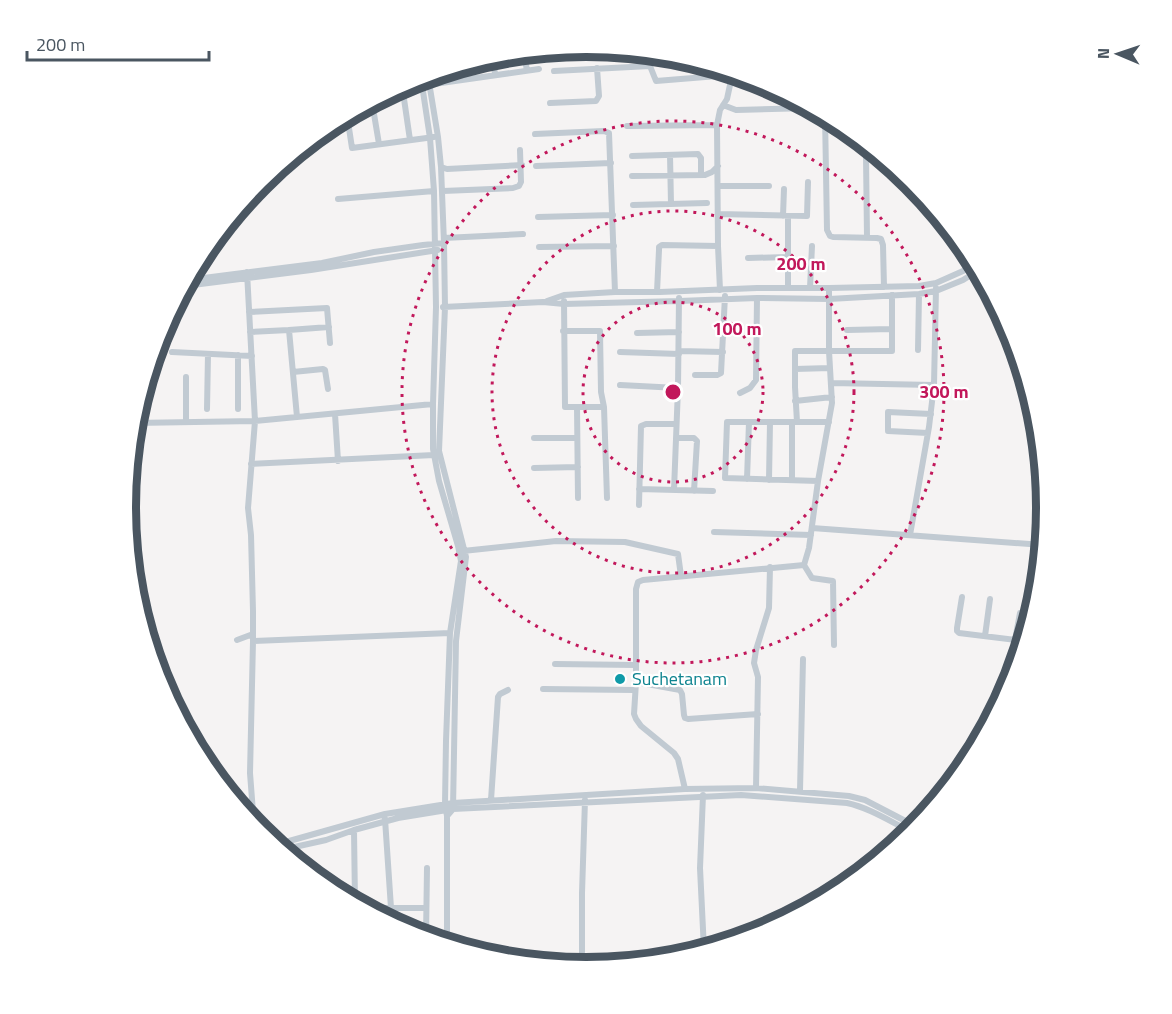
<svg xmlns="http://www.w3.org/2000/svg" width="1172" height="1014" viewBox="0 0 1172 1014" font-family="'Titillium Web',sans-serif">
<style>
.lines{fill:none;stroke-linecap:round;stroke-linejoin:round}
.minor{stroke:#c1cad2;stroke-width:6}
.ring{fill:none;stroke:#c2185b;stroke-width:3;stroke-dasharray:3 6}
.culture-dot{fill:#0f9aa8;stroke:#fff;stroke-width:2}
.labels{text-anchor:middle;stroke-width:4.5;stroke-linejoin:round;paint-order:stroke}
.culture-label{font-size:18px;fill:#0d838f;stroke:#fff;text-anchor:start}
.rim{fill:none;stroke:#4a5661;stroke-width:8}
.centre{fill:#c2185b;stroke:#fff;stroke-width:3}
.ring-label{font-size:18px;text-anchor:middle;font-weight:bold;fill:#c2185b;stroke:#fff;stroke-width:4.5;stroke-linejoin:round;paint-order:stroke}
</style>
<rect width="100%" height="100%" fill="#f5f3f3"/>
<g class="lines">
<path class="minor" d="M524,53L527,71
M493,56L495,75
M462,66L464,79
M554,71L650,66L656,81L730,75
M421,78L430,138L434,191L436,307L433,404V449L439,481L458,546L461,561L450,633L446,741L445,804L447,816L453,809L456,641L466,557L439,451L445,307L444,243L441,167L438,137L428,76
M762,81V82
M427,85L539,69
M403,92L410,140
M372,102L379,144
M550,103L596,101L599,96L597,68
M723,105L736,110L811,108
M347,115L352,148L434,137
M825,115L827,230L830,236L833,237L877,238L881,239L883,245L884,287
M627,126L717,125
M535,134L604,131L609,133L615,292
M855,135C856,149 863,146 866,156L867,237
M670,155L671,204
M632,156L698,154L701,158V175
M536,166L611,163
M441,167L447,169L522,165
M632,176L705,175L712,172L718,166
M718,186H769
M443,191L513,188L519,186L521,182L520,150
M338,199L434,191
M633,205L707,203
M718,214L807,216L808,182
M783,216L784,189
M788,216V287
M538,217L613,215
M444,238L523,234
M539,247L614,246
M748,258L788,257
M247,272L255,421L248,508L251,535L253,611V641L450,633
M188,280L322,263L374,252L423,245L444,243
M185,286L311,270L438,250
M810,288L812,246
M720,290L718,246L717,125L720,110L727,99L730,85V72
M657,292L659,250V247L662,245L718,246
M547,301L564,295L615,292H660L757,288H829L919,286L936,283L963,271L975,263
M443,307L543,302L564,304L679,301L757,298L829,299L919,294L936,291L963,280L979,270
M249,312L327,308L330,343
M847,330L891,329
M563,331H600L601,392L604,407H565L564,301
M250,332L289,330
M637,333L679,332
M918,350L919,294
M679,351L723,352
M172,352L252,356
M620,352L679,354
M238,355V409
M795,369L830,368
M293,372L323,369L325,370L328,389
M695,375H717L721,373L725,296
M831,383L934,385
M620,385L678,388
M740,393L750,388L756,380L757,298
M795,401L832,397
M577,407L578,498
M604,407L607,498
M207,409L208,354
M335,414L338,461
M297,417L289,330L329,327
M186,422V377
M792,422V480
M797,422L795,387V351H892V295
M134,423L255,421L433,404
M928,433L888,431V412L931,414
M534,438H577
M676,438H694L697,441L694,491
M251,464L434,455
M534,468L578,467
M747,479L749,422
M769,480L770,422
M818,481L725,478L727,422H829
M639,489L713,491
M674,490L678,388L679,298
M639,505L641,426L646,424H676
M812,528L1043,545
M714,532L811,535
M910,535L929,427L934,385L936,288
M463,551L556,541L625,542L678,554L681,576
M804,565L812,578L833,581L834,645
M962,597L957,628V631L959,633L1024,641
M985,636L990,599
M237,640L253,634
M1015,640L1020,613
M253,641L250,773L254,825
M555,664L636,665
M636,682L680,690L682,694L684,715L685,718L688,719L758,714
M543,689L634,690
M756,788L758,677L754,663L756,650L769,608L770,567
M685,789L678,759L674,753L641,726L636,719L634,714L636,682V589L638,582L643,580L804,565L809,548L818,481L832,403L829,351V288
M800,791L803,659
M703,795L700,868L704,950
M491,800L498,697L500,694L508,690
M447,816V944
M385,819L391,908
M354,830L355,903
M275,845L385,814L453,803L685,789L756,788L849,796L865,800L917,827
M281,850L326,840L354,830L398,818L453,809L741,795L847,803C870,808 891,822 912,832
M363,908H426
M426,937L427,868
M582,967V893L585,800"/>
</g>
<g class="ring">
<circle cx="673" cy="392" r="90"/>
<circle cx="673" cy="392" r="181"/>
<circle cx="673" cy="392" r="271"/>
</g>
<circle class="culture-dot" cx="620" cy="679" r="6"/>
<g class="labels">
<g class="culture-label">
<text x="632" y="685">Suchetanam</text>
</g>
</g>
<path d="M0 0H1172V1014H0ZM136 507a450 450 0 1 1 900 0a450 450 0 1 1-900 0Z" fill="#fff" fill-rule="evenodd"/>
<path class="rim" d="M136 507a450 450 0 1 1 900 0a450 450 0 1 1-900 0Z"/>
<circle cx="673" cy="392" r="9" class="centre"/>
<g class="ring-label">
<text x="801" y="270">200 m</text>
<text x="737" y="335">100 m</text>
<text x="944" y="398">300 m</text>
</g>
<g transform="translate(1118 54) rotate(272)" stroke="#ffffff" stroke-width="4.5" paint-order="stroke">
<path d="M0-4.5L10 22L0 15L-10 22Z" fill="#4a5661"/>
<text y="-9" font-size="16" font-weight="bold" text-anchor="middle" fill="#4a5661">N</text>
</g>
<path d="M27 51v9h182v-9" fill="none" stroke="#4a5661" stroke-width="3"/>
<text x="36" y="51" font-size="18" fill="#4a5661" stroke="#ffffff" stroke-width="4.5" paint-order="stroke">200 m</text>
</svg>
